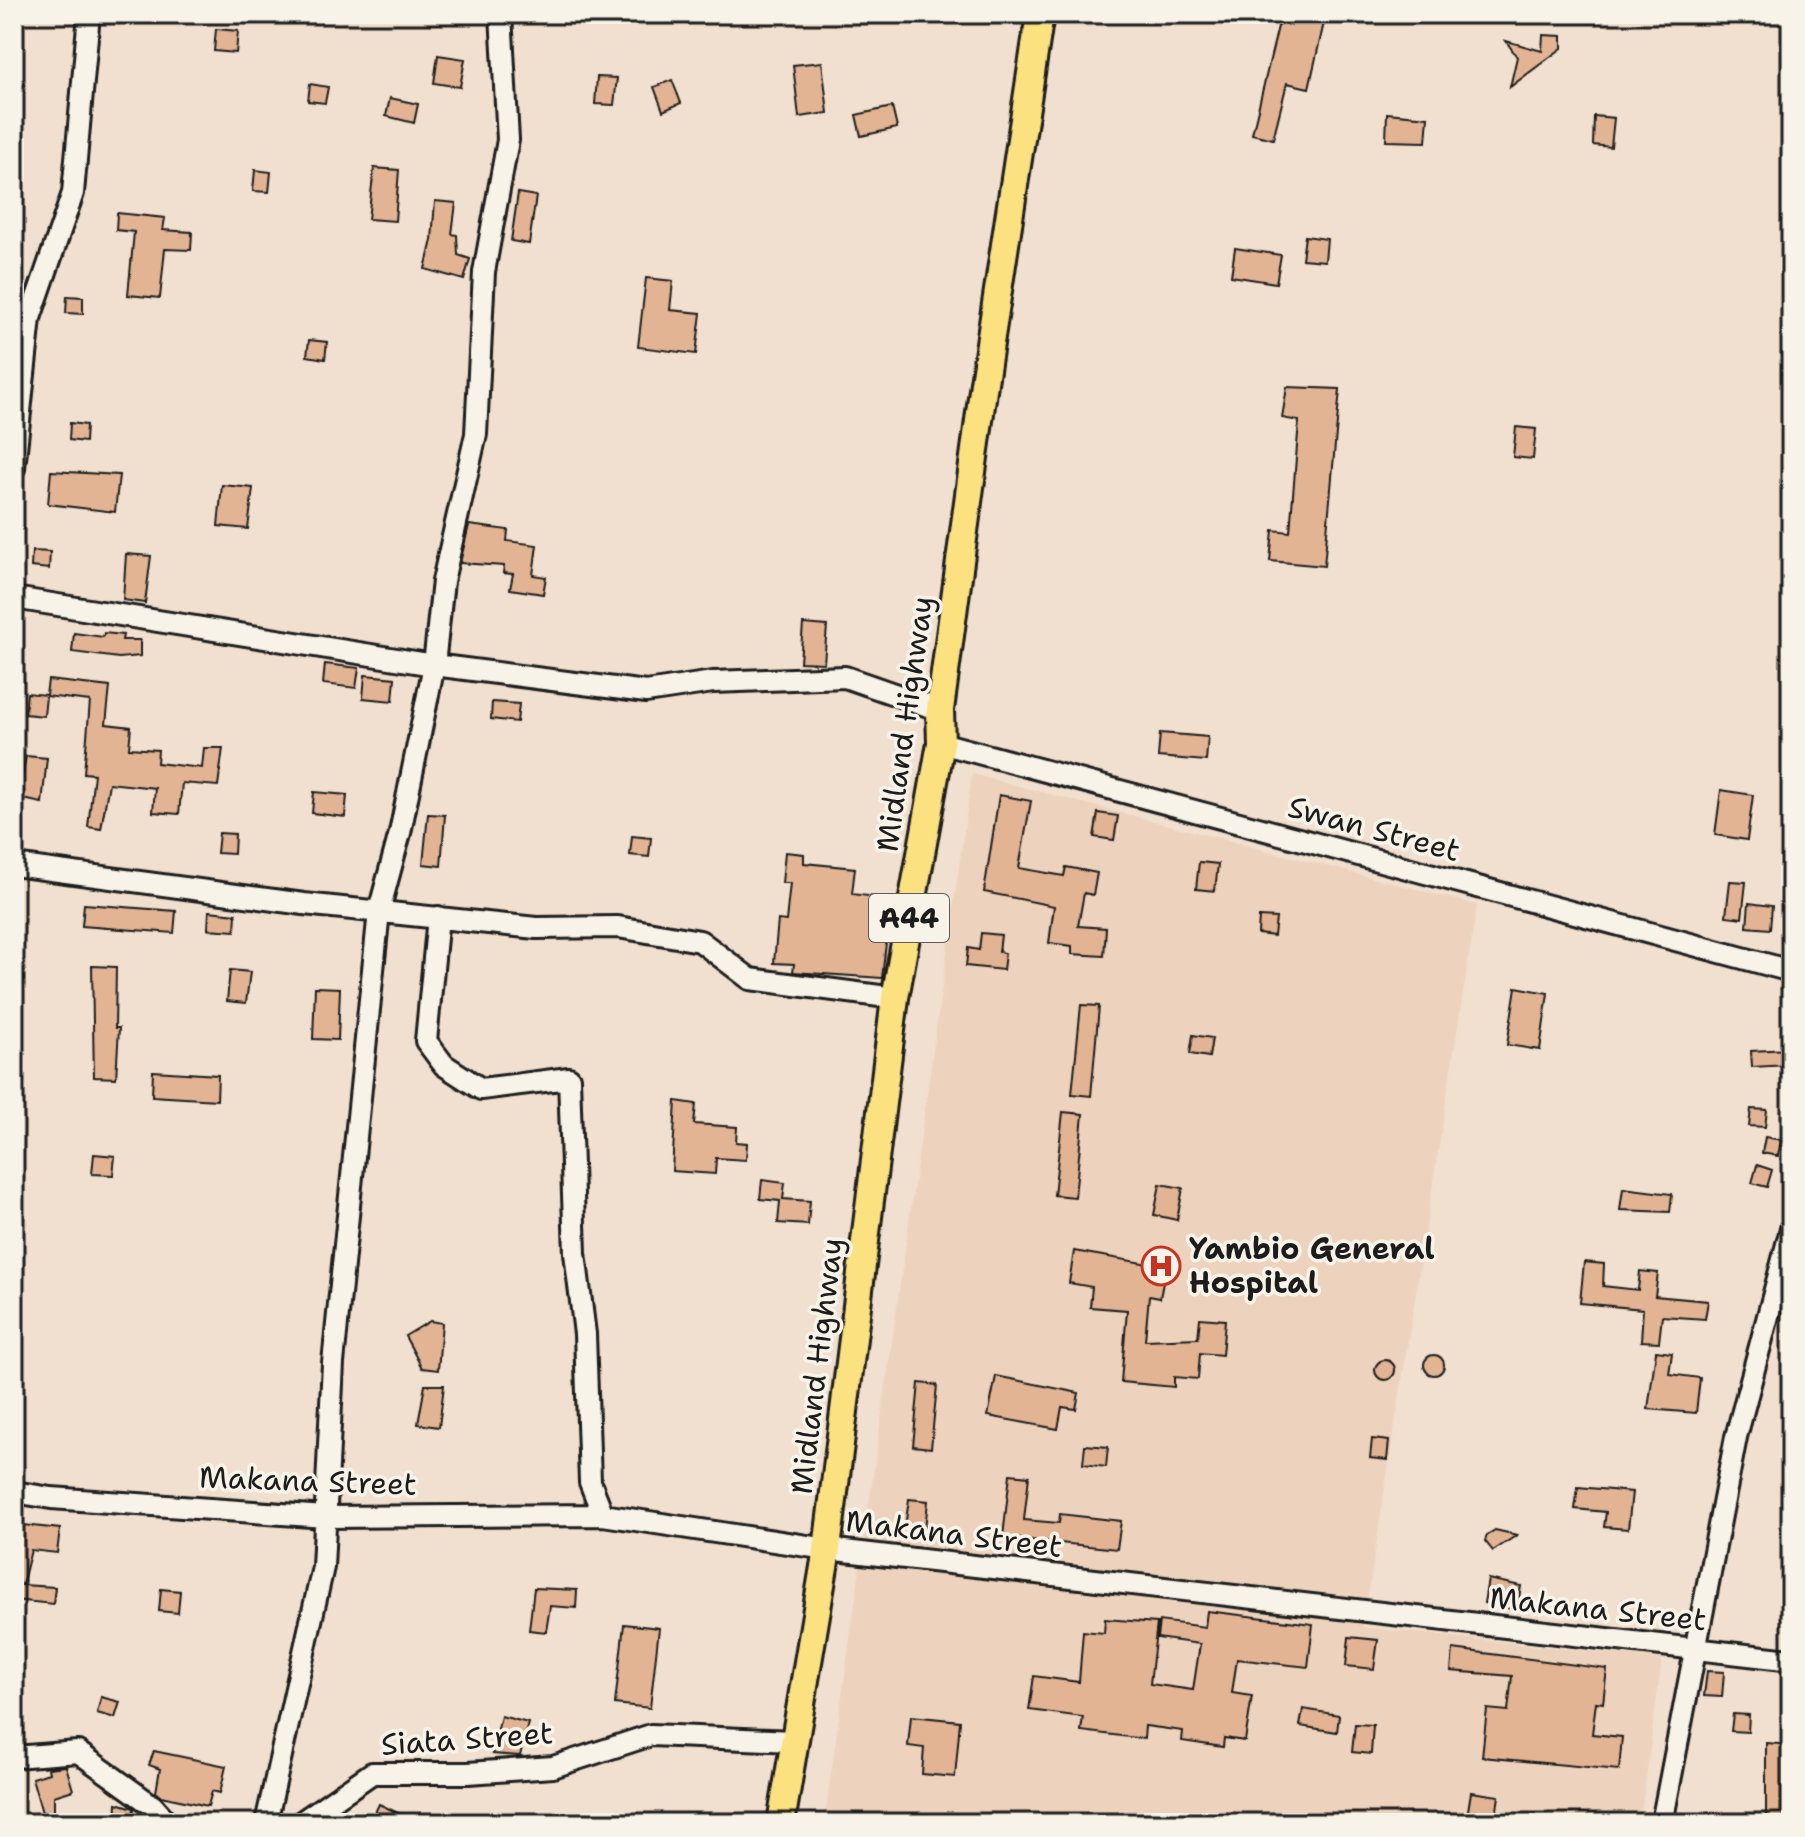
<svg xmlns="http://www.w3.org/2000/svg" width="1805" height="1837" viewBox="0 0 1805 1837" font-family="'Shantell Sans',sans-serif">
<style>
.built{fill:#edd3bd}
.building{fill:#e3b494;stroke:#1c1c1c;stroke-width:2}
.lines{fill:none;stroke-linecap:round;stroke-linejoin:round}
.minor-casing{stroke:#1c1c1c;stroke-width:26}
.major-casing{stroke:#1c1c1c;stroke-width:32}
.minor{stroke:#f7f3e8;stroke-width:20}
.major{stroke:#fbe180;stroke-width:26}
.labels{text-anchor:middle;stroke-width:7;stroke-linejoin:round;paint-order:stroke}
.shield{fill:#f7f3e8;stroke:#5e5c59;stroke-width:2}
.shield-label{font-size:28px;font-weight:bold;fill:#1c1c1c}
.street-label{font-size:30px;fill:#1c1c1c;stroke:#f7f3e8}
.poi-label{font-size:30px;font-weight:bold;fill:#1c1c1c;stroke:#f7f3e8;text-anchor:start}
</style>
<rect width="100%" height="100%" fill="#f1e0cf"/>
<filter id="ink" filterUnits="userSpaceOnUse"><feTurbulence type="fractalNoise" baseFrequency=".0125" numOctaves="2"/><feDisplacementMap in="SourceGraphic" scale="16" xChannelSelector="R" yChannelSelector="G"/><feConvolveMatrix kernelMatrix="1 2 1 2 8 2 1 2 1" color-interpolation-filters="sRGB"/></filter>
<g filter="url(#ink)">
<path class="built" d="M972,774L1477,905L1363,1627L1662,1659L1640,1823H824Z"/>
<path class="building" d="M1281,14H1326L1309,88L1287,83L1273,139L1252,134Z
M216,29L238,31L236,53L214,51Z
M1543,35L1562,36V48L1510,87L1517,57L1506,41L1542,51Z
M438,55L465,59L460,87L434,83Z
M822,62L828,113L799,117L793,65Z
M597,77L617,78L614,105L595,104Z
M672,80L681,103L663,111L654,87Z
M310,84L328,87L325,103L308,101Z
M390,98L418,104L414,123L386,116Z
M892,107L897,128L861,136L856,115Z
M1387,113L1428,117L1426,142L1386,141Z
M1594,116L1614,118L1611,147L1593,145Z
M374,168L399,170L395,221L368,219Z
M255,170L271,172L269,192L253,191Z
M518,193L536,196L529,244L511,241Z
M435,201L456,203L452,234L457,235L458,255L470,259L464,280L425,269L432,240Z
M117,213L165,218L163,230L192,232L191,250L165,249L160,298L128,295L134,232L116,230Z
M1305,236L1327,239L1325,261L1302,259Z
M1235,248L1281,255L1276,283L1231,276Z
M646,278L673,281L670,310L701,313L696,354L638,347Z
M67,296L83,297V314L66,313Z
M309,340L327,342L325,359L307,356Z
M1287,387L1340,389L1324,566L1270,561L1273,530L1290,532L1299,421L1282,418Z
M70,423L86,425L85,442L69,440Z
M1516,427L1536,429L1533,459L1513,457Z
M51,471L119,475L115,512L48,504Z
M222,485L253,488L248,529L218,526Z
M469,525L508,530L507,541L537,545L533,575L546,577L543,594L510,589L513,574L503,573L504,566L460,563Z
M32,551L50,552L49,569L31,567Z
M126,554L151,556L145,603L123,600Z
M803,624L827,626L824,663L800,662Z
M74,633L103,637L104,633L123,635L122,640H140V656L119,658L72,652Z
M325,664L359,668L356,688L323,684Z
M365,675L395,678L393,701L363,698Z
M48,680L110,687L106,724L131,727L129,748L158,750L157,763L202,768L204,748H223L218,786L182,783L179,814L153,812L155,788L109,783L101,829L88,827L94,774L84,773L90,701L46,696L44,716L25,714L27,693L46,695Z
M492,702L519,704L517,722L491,719Z
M1160,733L1208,737L1206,761L1158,757Z
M26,756L47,758L42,803L18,798Z
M1721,790L1753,795L1747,840L1715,835Z
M314,792L347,795L345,817L312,813Z
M999,795L1031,801L1019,868L1064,876L1066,867L1097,873L1093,895L1084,893L1078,926L1106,928L1104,956L1072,954V946L1049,943L1054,906L984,892Z
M1098,813L1118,816L1114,840L1094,837Z
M428,814L445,815L441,866L423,864Z
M219,833L235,834L234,854L217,853Z
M632,836L651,838L649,857L630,855Z
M785,852L804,854V863L855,868L852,894L891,899L882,978L793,972L794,964L774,963L778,920L786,921L790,883H782Z
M1199,862L1218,864L1215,891L1196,889Z
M1730,881L1746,882L1742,918L1726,916Z
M1749,903L1772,906L1770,929L1747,927Z
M84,904L176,911L174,933L82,926Z
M209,911L236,914L235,931L208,929Z
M1259,917L1276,918L1274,936L1258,934Z
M981,933L1001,935L999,952L1005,953L1003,970L966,966L968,948L979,950Z
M92,966L116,967L115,1028H119L116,1078L94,1077Z
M230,970L250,972L246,1003L227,1001Z
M315,987L340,988L338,1040L313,1039Z
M1516,987L1548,993L1540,1050L1507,1045Z
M1081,1005L1099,1006L1091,1096L1072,1094Z
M1193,1035L1212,1038L1209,1057L1190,1054Z
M1791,1049V1065L1752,1067L1751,1051Z
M153,1071L218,1075L217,1100L152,1096Z
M676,1101L696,1104L694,1124L737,1127L736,1142L747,1143L746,1160L716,1158L715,1174L672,1171Z
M1751,1109L1767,1110L1765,1127L1749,1126Z
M1063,1112L1083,1114L1075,1197L1054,1195Z
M1765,1137L1781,1140L1778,1156L1762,1153Z
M94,1154L115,1156L113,1175L92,1174Z
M1757,1165L1772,1170L1767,1187L1752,1183Z
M762,1180L785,1183L783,1199L810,1201L808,1225L778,1223L780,1201L760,1199Z
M1160,1184L1183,1188L1177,1220L1154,1215Z
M1623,1188L1672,1194L1670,1212L1620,1210Z
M1074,1251L1166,1267L1160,1298L1149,1296L1145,1340L1198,1338L1200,1318L1225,1320L1222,1355L1200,1353L1198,1379L1174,1377V1387L1121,1382L1127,1310L1090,1307L1092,1287L1069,1283Z
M1584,1262L1604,1264L1603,1286L1638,1290L1640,1271L1658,1273L1655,1296L1708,1301L1705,1319L1662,1316L1659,1342L1641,1341L1643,1309L1580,1303Z
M430,1321L442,1323L438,1370L422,1368L405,1336Z
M1656,1351L1672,1353L1669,1374L1700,1378L1696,1413L1648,1409Z
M1424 1365a10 10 0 1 1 20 0a10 10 0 1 1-20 0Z
M1375 1370a10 10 0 1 1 20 0a10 10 0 1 1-20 0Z
M996,1376L1079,1393L1076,1409L1062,1407L1058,1429L988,1416Z
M919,1383L937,1385L931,1448L913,1446Z
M425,1385H444L439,1427L418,1424Z
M1372,1439L1389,1441L1387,1460L1370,1458Z
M1085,1445L1108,1447L1106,1467L1083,1464Z
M1010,1474L1029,1476L1024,1520L1059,1523L1060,1514L1121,1521L1117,1549L1003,1537Z
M1578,1487L1632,1492L1628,1529L1604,1527L1606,1512L1575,1509Z
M909,1499L928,1501L925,1529L905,1527Z
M14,1524L60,1529L57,1553L31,1550L22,1585L55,1587L53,1604L14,1600Z
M1495,1530L1517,1535L1493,1551L1485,1541L1487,1535Z
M1488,1579L1521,1586L1517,1610L1484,1603Z
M534,1588L577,1590L576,1608L550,1606L546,1632L529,1630Z
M161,1589L180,1591L178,1613L159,1611Z
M1207,1611L1313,1624L1308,1667L1237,1659L1232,1693L1252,1696L1245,1741L1224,1738L1223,1747L1182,1741L1183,1731L1145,1726L1144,1739L1081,1731L1083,1717L1029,1710L1034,1676L1079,1682L1083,1631L1104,1633L1105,1619L1157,1623L1150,1684L1193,1690L1200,1644L1157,1638L1159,1621L1205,1627Z
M624,1624L659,1628L650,1708L615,1704Z
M1349,1637L1378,1640L1374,1669L1346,1666Z
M1453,1649L1607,1669L1603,1703L1596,1702L1592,1734L1622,1737L1619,1770L1482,1757L1487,1709L1508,1711L1512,1676L1451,1671Z
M1707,1671L1724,1672L1722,1697L1704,1696Z
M101,1697L120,1702L115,1718L97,1713Z
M1303,1709L1339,1715L1337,1732L1300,1726Z
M1733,1714L1749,1715L1748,1732L1731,1731Z
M501,1716L528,1723L520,1756L492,1754Z
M911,1716L960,1721L955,1777L922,1774L924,1748L908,1746Z
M1355,1724L1373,1725L1371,1754L1352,1752Z
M1766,1743L1791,1745V1787H1783L1784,1818H1766Z
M154,1751L226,1766L220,1793L212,1791L208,1806L161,1796L156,1792L160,1769L149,1765Z
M66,1766L73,1790L54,1796V1823H45L32,1778L49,1773L48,1768Z
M1471,1792L1499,1796L1495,1823H1466Z
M117,1803L134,1808L133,1822L116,1820Z
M379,1804L419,1823H370Z"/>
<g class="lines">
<defs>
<path id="minor" d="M14,468L30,318L73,193L89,14
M14,598L434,665L646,692L713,682L845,677L940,710
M941,743L1791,971
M14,865L304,904L536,928L618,927L700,941L750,979L895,998
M438,917L426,1041L444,1065L481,1089L569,1078L575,1253L585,1334L590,1482L603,1515
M14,1492L51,1498L326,1517L603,1515L827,1549L1791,1660
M14,1757L78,1752L153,1806L168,1823
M266,1823L323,1567L333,1363L379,911L400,833L434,665L443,581L476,434L484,272L508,140L501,14
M300,1823L372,1773H468L553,1767L651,1735L793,1741
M1662,1823L1736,1437L1791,1229"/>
<path id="major" d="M781,1823L827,1549L895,998L941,743L940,710L984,383L1040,14"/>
</defs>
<use href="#minor" class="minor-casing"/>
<use href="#major" class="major-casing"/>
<use href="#minor" class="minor"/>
<use href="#major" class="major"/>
</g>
</g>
<defs>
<symbol id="hospital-ring" viewBox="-11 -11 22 22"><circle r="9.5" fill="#f7f3e8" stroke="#c8321e" stroke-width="1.5"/><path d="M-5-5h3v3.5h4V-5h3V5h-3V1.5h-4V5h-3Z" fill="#c8321e"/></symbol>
</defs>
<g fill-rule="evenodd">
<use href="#hospital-ring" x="1139" y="1244" width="44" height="44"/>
</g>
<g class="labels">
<rect class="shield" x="869" y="894" width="80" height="48" rx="6"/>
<g class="shield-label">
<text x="909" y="928">A44</text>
</g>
<g class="street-label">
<text transform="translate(905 724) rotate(-82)" y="10">Midland Highway</text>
<text transform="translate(1374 829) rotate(15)" y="10">Swan Street</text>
<text transform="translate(817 1366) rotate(-83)" y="10">Midland Highway</text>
<text transform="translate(308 1481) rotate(2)" y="10">Makana Street</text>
<text transform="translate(954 1534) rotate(7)" y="10">Makana Street</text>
<text transform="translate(1598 1609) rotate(6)" y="10">Makana Street</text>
<text transform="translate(467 1739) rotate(-4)" y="10">Siata Street</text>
</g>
<g class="poi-label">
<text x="1189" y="1259">Yambio General<tspan x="1189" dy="34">Hospital</tspan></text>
</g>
</g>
<rect width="1805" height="1837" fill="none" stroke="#f7f3e8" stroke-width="48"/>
<rect x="24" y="24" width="1757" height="1789" fill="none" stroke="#1c1c1c" stroke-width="3" filter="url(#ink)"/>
</svg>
